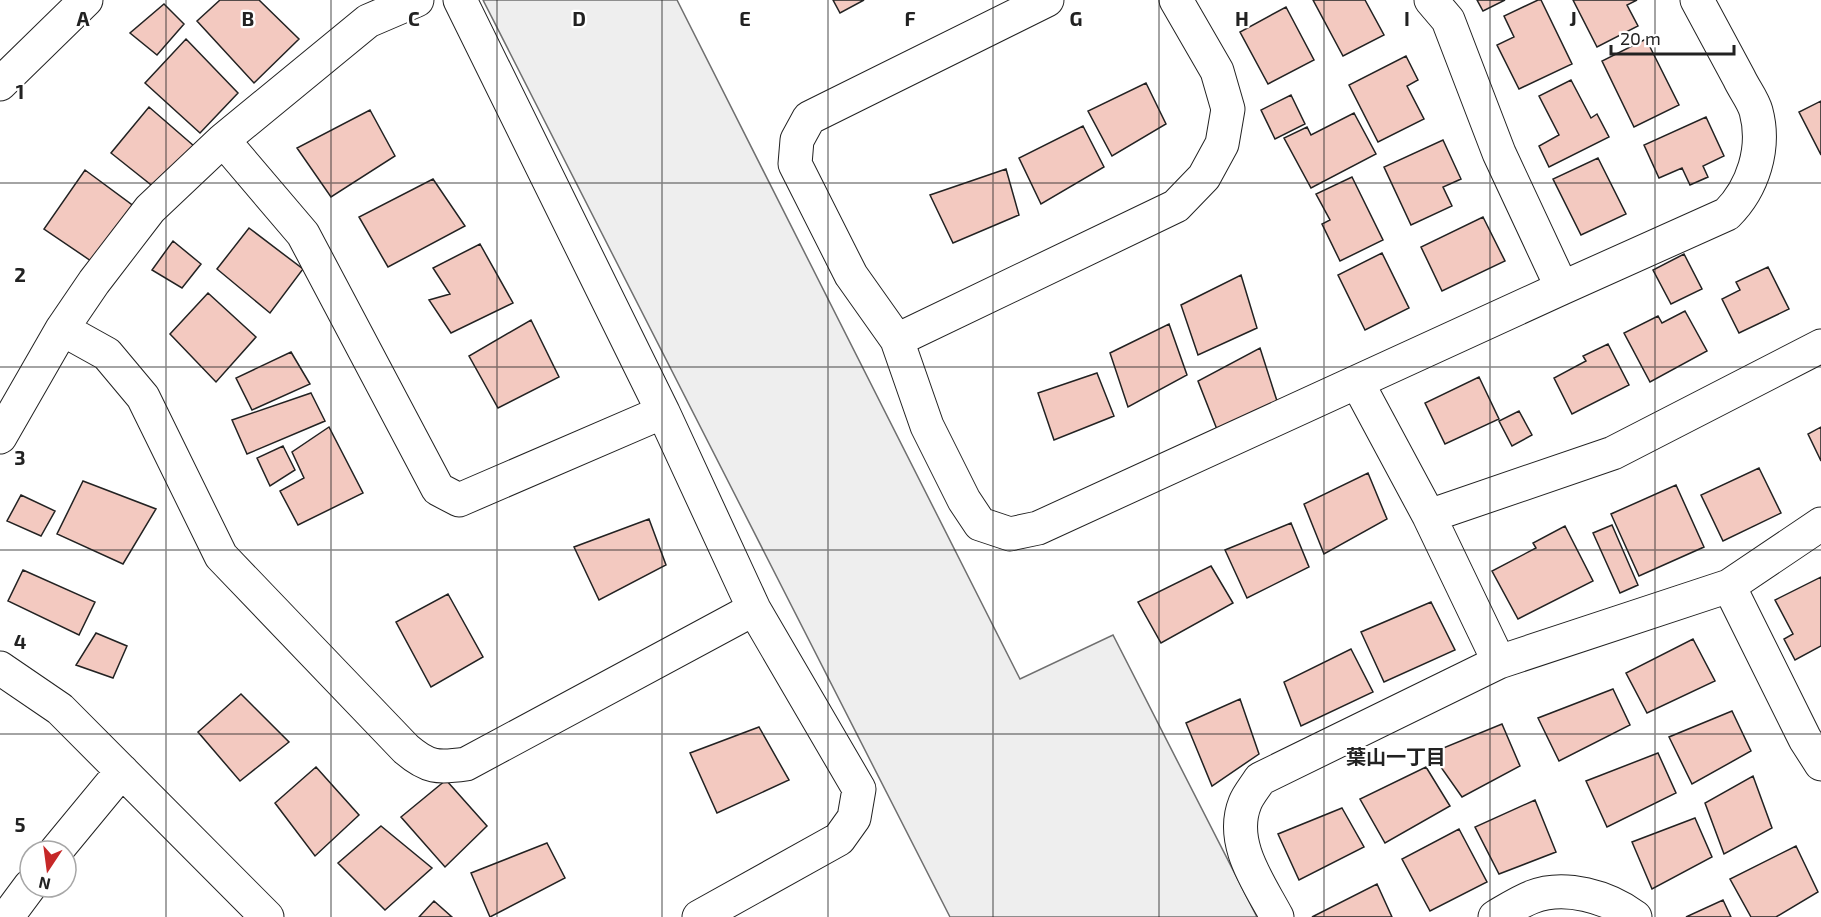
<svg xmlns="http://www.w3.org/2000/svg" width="1821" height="917" viewBox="0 0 1821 917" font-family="'Exo 2','Noto Sans JP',sans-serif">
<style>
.green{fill:#eee;stroke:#6f6f6f;stroke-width:1.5}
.building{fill:#f3c9c0;stroke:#222;stroke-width:1.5}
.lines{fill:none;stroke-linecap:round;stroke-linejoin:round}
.street-casing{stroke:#222;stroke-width:35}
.secondary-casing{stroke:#222;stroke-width:35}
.street{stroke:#fff;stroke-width:33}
.secondary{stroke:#fff;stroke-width:33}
.grid{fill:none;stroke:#222;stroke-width:1.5;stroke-opacity:0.55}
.labels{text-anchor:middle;stroke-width:4.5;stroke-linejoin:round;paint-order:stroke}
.neighbourhood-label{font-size:20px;font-weight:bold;fill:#222;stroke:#fff}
.grid-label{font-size:20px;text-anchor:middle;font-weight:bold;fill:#222;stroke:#fff;stroke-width:4.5;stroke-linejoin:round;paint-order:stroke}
</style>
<rect width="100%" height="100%" fill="#fff"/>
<path class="green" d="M483,0H677L1020,679L1113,635L1257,917H950Z"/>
<path class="building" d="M220,0H259L299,39L254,83L197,21Z
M833,0H864L840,13Z
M1313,0H1365L1384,35L1343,56Z
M1477,0H1505L1483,11Z
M1538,0H1541L1572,64L1519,89L1497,45L1514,37L1504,16Z
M1573,0H1637L1627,5L1638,26L1597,47Z
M164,4L184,24L157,55L130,33Z
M1286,7L1314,60L1268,84L1240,32Z
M186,39L238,93L200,133L145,83Z
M1646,39L1679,105L1634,127L1602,61Z
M1406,56L1418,80L1407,86L1424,119L1378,142L1349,85Z
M1571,80L1591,118L1597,114L1609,137L1549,167L1539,146L1559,135L1539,96Z
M1146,83L1166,124L1112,156L1088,111Z
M1291,95L1305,124L1275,139L1261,110Z
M1821,101V155L1799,112Z
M149,107L194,146L155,188L111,153Z
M370,110L395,156L331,197L297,148Z
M1354,113L1376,154L1311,188L1284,138L1307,127L1311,135Z
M1706,117L1724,156L1703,166L1708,177L1690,185L1682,168L1659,178L1644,145Z
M1083,126L1104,167L1041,204L1019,158Z
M1443,140L1461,179L1443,187L1452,206L1411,225L1384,167Z
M1598,158L1626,214L1581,235L1553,179Z
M1006,169L1019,215L953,243L930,195Z
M85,170L139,210L94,263L44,229Z
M1352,177L1383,240L1340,261L1322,224L1330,220L1316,194Z
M433,179L465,226L388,267L359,217Z
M1483,217L1505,261L1442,291L1421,247Z
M249,228L303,269L270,313L217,269Z
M173,241L201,264L182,288L152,270Z
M480,244L513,303L451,333L429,300L450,294L433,268Z
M1382,253L1409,308L1365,330L1338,275Z
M1684,254L1702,289L1671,304L1653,270Z
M1768,267L1789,309L1739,333L1722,299L1740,290L1736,282Z
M1241,275L1257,328L1198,355L1181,305Z
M208,293L256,337L216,382L170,334Z
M1685,311L1707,351L1650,382L1624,333L1658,316L1662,323Z
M531,320L559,377L498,408L469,356Z
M1169,324L1187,375L1128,407L1110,353Z
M1608,344L1629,385L1572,414L1554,378L1586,361L1583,356Z
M1260,348L1277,401L1218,432L1198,381Z
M291,352L310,384L252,410L236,378Z
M1097,373L1114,416L1054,440L1038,393Z
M1479,377L1499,419L1445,444L1425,403Z
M311,393L325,421L247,454L232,420Z
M1519,411L1532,435L1512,446L1499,421Z
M329,427L363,493L298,525L280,491L304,478L292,452Z
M1821,427V461L1808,434Z
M283,446L295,470L270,486L257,458Z
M1759,468L1781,513L1723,541L1701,495Z
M1368,473L1387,519L1324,554L1304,504Z
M83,481L156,509L123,564L57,534Z
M1676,485L1704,547L1639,576L1611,514Z
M21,495L55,511L41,536L7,521Z
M649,519L666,565L599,600L574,547Z
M1291,523L1309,567L1247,598L1225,550Z
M1612,525L1638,585L1620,593L1593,533Z
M1565,526L1593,581L1518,619L1492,571L1536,548L1533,543Z
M1211,566L1233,603L1161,643L1138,602Z
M23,570L95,602L79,635L8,601Z
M1821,577V646L1795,660L1784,639L1793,634L1775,600Z
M448,594L483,657L431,687L396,622Z
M1431,602L1455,650L1384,682L1361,632Z
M96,633L127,646L113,678L76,665Z
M1693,639L1715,681L1647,713L1626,673Z
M1351,649L1373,692L1301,726L1284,682Z
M1613,689L1630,725L1559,761L1538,718Z
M241,694L289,742L240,781L198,732Z
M1240,699L1259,754L1212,786L1186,723Z
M1732,711L1751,751L1692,784L1669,737Z
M1502,724L1520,766L1462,797L1431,753Z
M759,727L789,780L717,813L690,753Z
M1658,753L1676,793L1607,827L1586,781Z
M316,767L359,815L315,856L275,803Z
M1426,767L1450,806L1385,843L1360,799Z
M1753,776L1772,828L1724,854L1705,803Z
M446,780L487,826L445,867L401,817Z
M1535,800L1556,852L1499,874L1475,827Z
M1342,808L1364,847L1299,880L1278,834Z
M1695,818L1712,857L1652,889L1632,842Z
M381,826L432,868L385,910L338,863Z
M1459,829L1487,882L1430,911L1402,859Z
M547,843L565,878L490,917L471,873Z
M1796,846L1818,892L1776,917H1751L1730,879Z
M1377,884L1392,917H1312Z
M1723,900L1731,917H1686Z
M434,901L452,917H419Z"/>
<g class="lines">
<defs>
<path id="street" d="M460,0L663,412L754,609L859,789L854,818L839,839L699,917
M1047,0L809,118L797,140L795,164L851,275L897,340L927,426L964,500L980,524L1010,534L1038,528L1562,288L1727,214C1753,188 1766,148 1756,111C1753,100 1744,89 1739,78C1725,52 1711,26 1697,0
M1431,0L1448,20L1499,153L1562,288
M223,140L303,234L438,489L459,500L663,412
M62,329L107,354L143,397L221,556L406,749C428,768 438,768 466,764L754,609
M897,340L1176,206L1204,177L1222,144L1228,109L1217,71L1176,0
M1357,382L1429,516L1499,662
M0,437L62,329L94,282L150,209L223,140L368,21L417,0
M1429,516L1613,453L1821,346
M1729,586L1805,739L1821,764
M0,668L60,709L267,917
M56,851L122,771
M7,917L30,886
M1277,917C1259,883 1229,843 1245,803C1248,795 1255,787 1260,779L1499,662L1729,586L1821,524
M1495,917C1507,910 1519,902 1532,897C1565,884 1608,897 1635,917"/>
<path id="secondary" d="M0,84L86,0"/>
</defs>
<use href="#street" class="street-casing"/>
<use href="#secondary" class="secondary-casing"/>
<use href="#street" class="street"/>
<use href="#secondary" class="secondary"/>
</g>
<path class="grid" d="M166,0V917M331,0V917M497,0V917M662,0V917M828,0V917M993,0V917M1159,0V917M1324,0V917M1490,0V917M1655,0V917M0,183H1821M0,367H1821M0,550H1821M0,734H1821"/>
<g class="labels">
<g class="neighbourhood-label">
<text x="1396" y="764">葉山一丁目</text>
</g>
</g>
<g class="grid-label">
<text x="83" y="26">A</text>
<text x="248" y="26">B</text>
<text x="414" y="26">C</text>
<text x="579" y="26">D</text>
<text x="745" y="26">E</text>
<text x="910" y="26">F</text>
<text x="1076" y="26">G</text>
<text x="1242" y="26">H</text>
<text x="1407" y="26">I</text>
<text x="1573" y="26">J</text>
<text x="20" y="99">1</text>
<text x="20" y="282">2</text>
<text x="20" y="465">3</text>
<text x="20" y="649">4</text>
<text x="20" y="832">5</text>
</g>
<g transform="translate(48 869) rotate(193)"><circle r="28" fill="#ffffff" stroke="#a7a7a7" stroke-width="1.5"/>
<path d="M0-4.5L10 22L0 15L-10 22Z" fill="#c62828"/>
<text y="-9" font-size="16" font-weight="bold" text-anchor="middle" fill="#222222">N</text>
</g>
<path d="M1611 45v9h123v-9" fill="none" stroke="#222222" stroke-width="3"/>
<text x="1620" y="45" font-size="18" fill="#222222" stroke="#ffffff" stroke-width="4.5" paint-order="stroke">20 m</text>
</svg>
